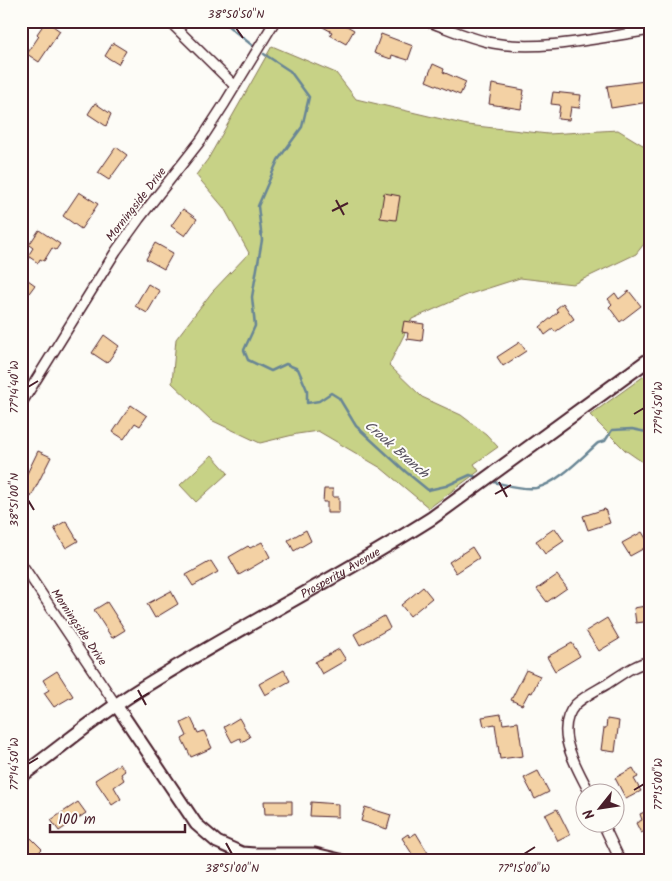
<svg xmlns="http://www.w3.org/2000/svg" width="672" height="881" viewBox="0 0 672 881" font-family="Kalam,sans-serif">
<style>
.green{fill:#c7d286;stroke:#887858}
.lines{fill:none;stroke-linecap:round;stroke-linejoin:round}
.stream{stroke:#698695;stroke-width:2.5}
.building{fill:#f3d1a4;stroke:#4a1f2b}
.service-casing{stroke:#4a1f2b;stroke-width:8}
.minor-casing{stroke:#4a1f2b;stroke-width:12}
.tertiary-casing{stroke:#4a1f2b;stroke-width:15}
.secondary-casing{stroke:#4a1f2b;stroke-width:16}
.service{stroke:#fdfcf7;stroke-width:4.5}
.minor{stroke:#fdfcf7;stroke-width:9}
.tertiary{stroke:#fdfcf7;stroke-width:11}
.secondary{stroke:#fdfcf7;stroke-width:12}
.ticks{fill:none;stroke:#4a1f2b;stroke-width:2}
.labels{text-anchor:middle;stroke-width:4;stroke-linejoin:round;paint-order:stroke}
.street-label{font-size:12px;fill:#4a1f2b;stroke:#fdfcf7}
.water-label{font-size:14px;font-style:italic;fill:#595260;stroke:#fdfcf7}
.neatline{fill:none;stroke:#4a1f2b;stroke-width:2}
.ticks-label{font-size:12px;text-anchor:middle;fill:#4a1f2b}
</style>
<rect width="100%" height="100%" fill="#fdfcf7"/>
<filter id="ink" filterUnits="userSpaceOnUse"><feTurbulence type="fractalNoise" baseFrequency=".02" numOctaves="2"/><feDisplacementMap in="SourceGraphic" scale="10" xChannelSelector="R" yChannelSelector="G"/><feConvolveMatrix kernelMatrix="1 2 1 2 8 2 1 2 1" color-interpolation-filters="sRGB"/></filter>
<g filter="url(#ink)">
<path class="green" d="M272,46L336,73L356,99L467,125L548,134L618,130L651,150V235L636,254L573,284L520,278L467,295L412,319L389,365L422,397L461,415L486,434L498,447L474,464L479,471L429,508L381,468L318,431L297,434L260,443L211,420L172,383L176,339L212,292L249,253L224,208L196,175L208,159Z
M651,371V468L625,450L590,415Z
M212,455L228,473L196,502L180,485Z"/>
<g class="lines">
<path class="stream" d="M222,21L253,46
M264,54L290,71L309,97L302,127L278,160L258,206L262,240L252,297L255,326L244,350L248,360L271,371L286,364L298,369L307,390V403L319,401L331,393L339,398L356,426L406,472L428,490L446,486L470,475L476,477
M494,482C507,485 523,490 536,488C557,484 582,457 598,443L605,441L612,430L632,429L651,433"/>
</g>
<path class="building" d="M46,21L60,31L39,62L27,54L39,36L37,34Z
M326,21H338L354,30L346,44L330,35L332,32L323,27Z
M381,34L413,46L408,60L392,55L391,59L374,53Z
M113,43L126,51L118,64L105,56Z
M433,64L444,69L443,72L466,82L460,95L426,81Z
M645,81L649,102L611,108L607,86Z
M492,84L524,90L521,109L489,104Z
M553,92L581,95L579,108L571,107L569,120L558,119L560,105L551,104Z
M95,103L111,114L106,126L88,114Z
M116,147L127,155L109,180L98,173Z
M79,192L98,204L81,229L63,216Z
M384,193L400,196L396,220L380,218Z
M183,209L197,219L185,236L171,226Z
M39,230L60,244L56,250L52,248L44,261L40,259L38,263L28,256L33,248L29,245Z
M155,243L173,253L164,269L146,259Z
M21,275L35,285L21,304Z
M148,284L160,291L147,313L135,306Z
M629,291L641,306L620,322L609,307L612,304L608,299L615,293L619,299Z
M563,303L574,319L555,332L553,329L545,335L540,327L558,312L556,309Z
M404,321L424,324L422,341L407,339L408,333L402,332Z
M104,335L119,346L107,363L92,353Z
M520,342L526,351L503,366L497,357Z
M131,405L147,416L140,426L135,423L124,439L113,432Z
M38,451L51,457L31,497L21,492V486Z
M324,489H333V497H339V513H327V502H323Z
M605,509L610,523L588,530L583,516Z
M66,521L78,541L66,548L54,528Z
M555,528L564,541L545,554L536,541Z
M306,530L311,541L294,551L288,540Z
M642,532L650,545L630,556L622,543Z
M262,542L270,557L239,575L229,557L248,546L250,548Z
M472,547L479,558L456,573L449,562Z
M211,561L218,572L193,586L186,575Z
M557,575L567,588L547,602L537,589Z
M423,587L432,598L410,616L401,605Z
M171,591L178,604L155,618L147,604Z
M107,602L125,630L112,638L94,610Z
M651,605V621L636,623L634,608Z
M384,616L390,628L360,645L354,634Z
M607,618L619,639L599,651L586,631Z
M572,643L580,656L555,671L547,657Z
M339,649L346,660L322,674L315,662Z
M284,670L290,681L265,695L259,684Z
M526,670L540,676L532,693L529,692L522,705L511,700Z
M57,671L73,696L54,707L44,693L49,690L43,680Z
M501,714L503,724L518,722L523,756L500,759L495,724L484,726L482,717Z
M191,718L198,733L204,731L212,748L191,757L182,739L187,736L181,723Z
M239,718L250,737L242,742L240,738L232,742L224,727Z
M607,719L619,721L615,752L601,750L604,728H606Z
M120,764L125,771L121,774L124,780L114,787L121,799L112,805L95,780Z
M633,768L638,777L634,779L641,791L626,799L615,778Z
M538,771L549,792L535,799L524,778Z
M264,801H292V814H265Z
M78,802L86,813L59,831L51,820Z
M311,802L338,804V817L310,816Z
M365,807L391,815L387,829L361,821Z
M557,809L570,835L558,841L545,815Z
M651,809V828L641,833L636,823L642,820L640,814Z
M416,833L428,853L418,860H416L402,838L408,834L410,837Z
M31,838L42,849L31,860H21V848Z"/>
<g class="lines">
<defs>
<path id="service" d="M21,578L28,573"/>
<path id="minor" d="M169,21L235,86
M427,21C449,29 471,39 493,43C543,52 601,37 651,30
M21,404L116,251L139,219L201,140L225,103L275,21
M21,563L116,705
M590,794C578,768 552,732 575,705C584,696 597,690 607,684C621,675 635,664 651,661
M603,824L620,860"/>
<path id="tertiary" d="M116,705L196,824L217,842L242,853L255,854H315L340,860"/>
<g id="secondary">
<path id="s1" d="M21,776C60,748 97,716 137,691C234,630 336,579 432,518L651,358"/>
</g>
</defs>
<use href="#service" class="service-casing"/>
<use href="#minor" class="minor-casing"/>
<use href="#tertiary" class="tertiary-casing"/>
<use href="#secondary" class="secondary-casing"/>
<use href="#service" class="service"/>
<use href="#minor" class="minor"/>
<use href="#tertiary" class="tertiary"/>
<use href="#secondary" class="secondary"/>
</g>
</g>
<path class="ticks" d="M236,28L243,38M336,200L344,215M332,211L348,203M28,387L38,381M634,414L644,408M499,482L507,497M495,494L511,485M28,500L34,510M138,690L146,705M134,702L149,693M28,764L38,758M634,790L644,784M226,843L232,854M524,854L535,847"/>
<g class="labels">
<g class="street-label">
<text transform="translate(136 204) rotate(-52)" y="4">Morningside Drive</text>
<text dy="4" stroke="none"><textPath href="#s1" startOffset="379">Prosperity Avenue</textPath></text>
<text transform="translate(79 627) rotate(56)" y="4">Morningside Drive</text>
</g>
<g class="water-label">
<text transform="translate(397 449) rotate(41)" y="5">Crook Branch</text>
</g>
</g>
<rect width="672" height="881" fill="none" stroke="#fdfcf7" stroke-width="55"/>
<g transform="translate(600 808) rotate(240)"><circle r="24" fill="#fdfcf7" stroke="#b5a4a5"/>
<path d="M0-4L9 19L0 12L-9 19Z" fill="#4a1f2b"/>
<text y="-8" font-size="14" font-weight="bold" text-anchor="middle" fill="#4a1f2b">N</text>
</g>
<path d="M50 824v8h135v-8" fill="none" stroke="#4a1f2b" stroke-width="2.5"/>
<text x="58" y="824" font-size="15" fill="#4a1f2b" stroke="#fdfcf7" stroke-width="4" paint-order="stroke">100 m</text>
<rect x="28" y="28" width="616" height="826" class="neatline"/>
<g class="ticks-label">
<text x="236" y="18">38°50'50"N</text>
<text transform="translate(14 387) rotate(-90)" y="4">77°14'40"W</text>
<text transform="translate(658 408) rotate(-90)" y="4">77°14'50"W</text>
<text transform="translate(14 500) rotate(-90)" y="4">38°51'00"N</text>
<text transform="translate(14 764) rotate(-90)" y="4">77°14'50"W</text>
<text transform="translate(658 784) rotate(-90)" y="4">77°15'00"W</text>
<text x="232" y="872">38°51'00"N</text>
<text x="524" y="872">77°15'00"W</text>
</g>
</svg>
